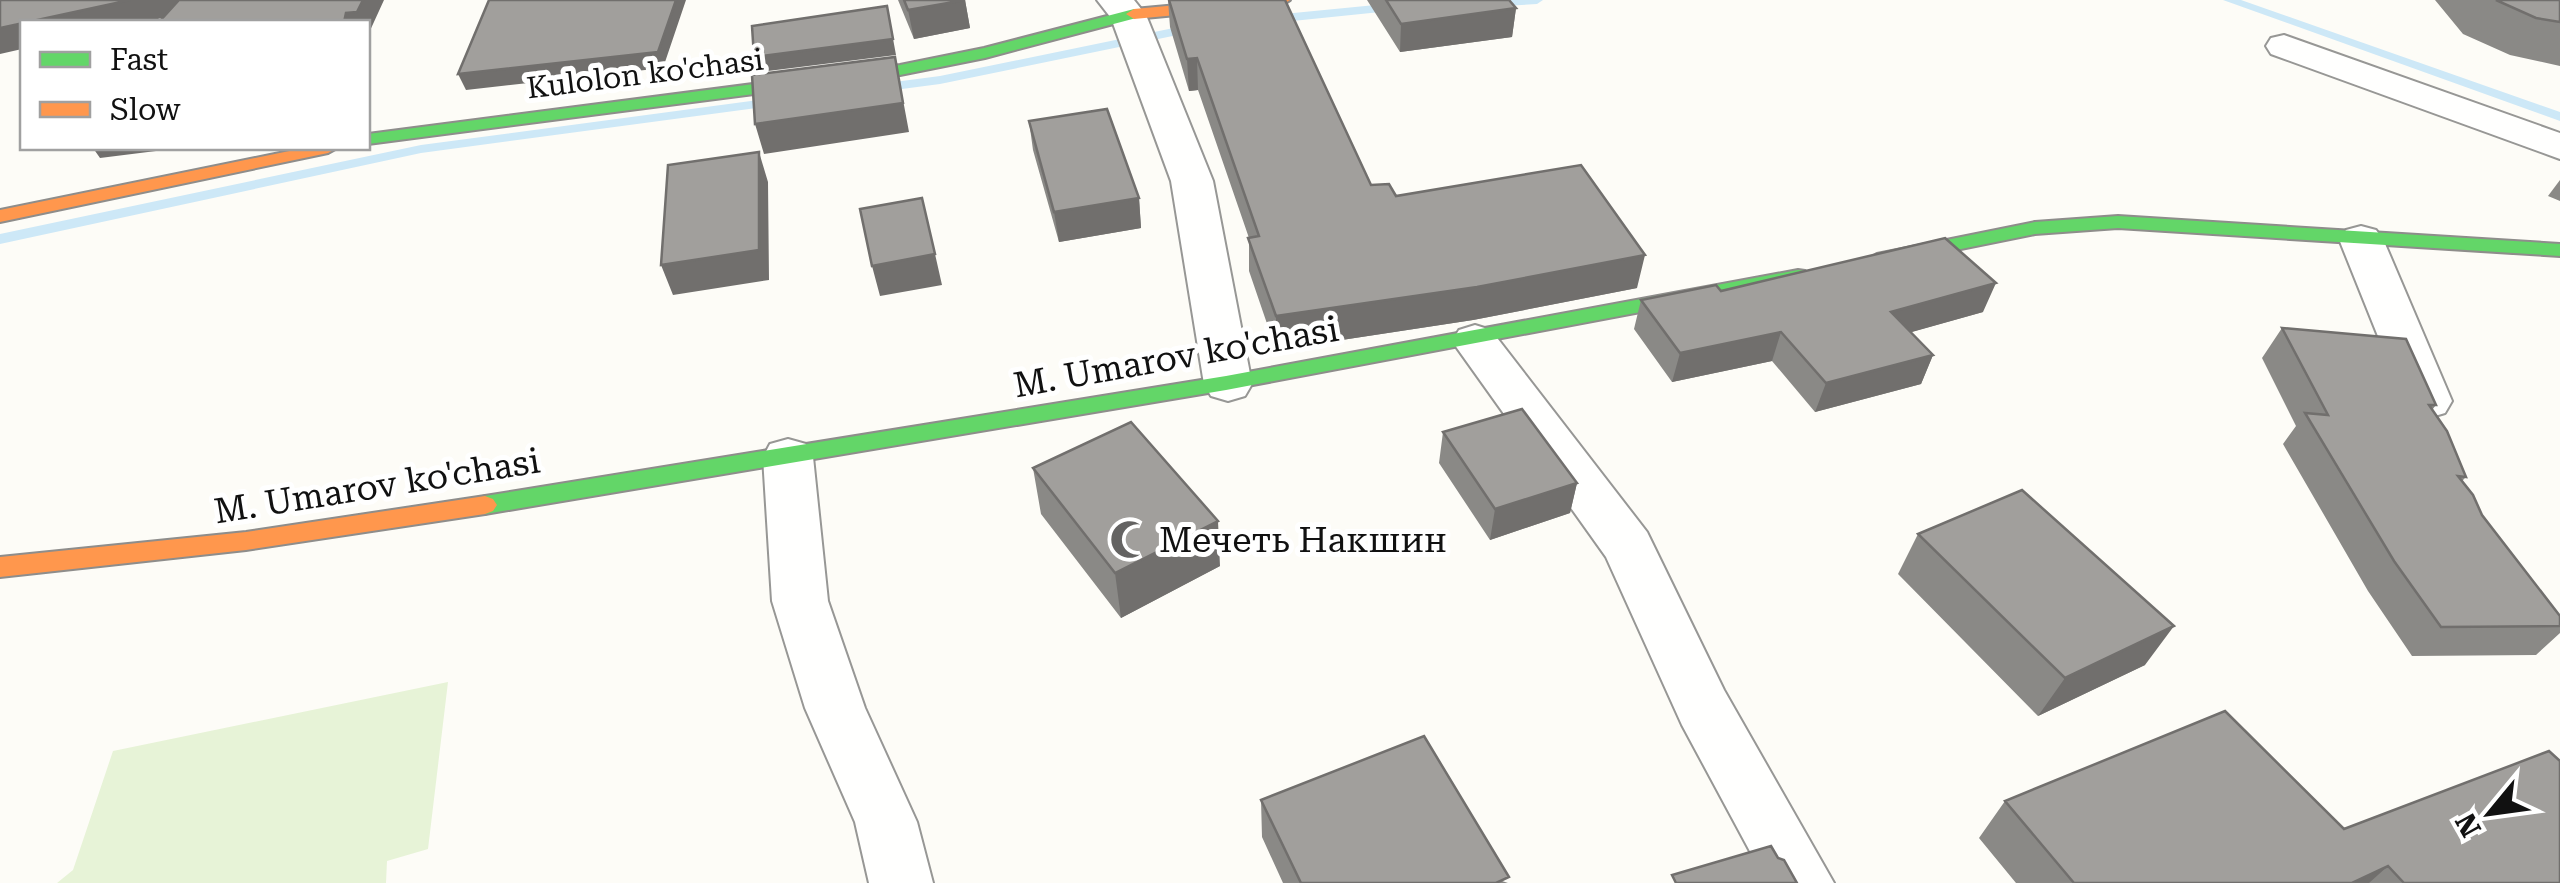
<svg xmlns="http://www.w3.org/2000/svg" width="2560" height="883" viewBox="0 0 2560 883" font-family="'Roboto Serif',serif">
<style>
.green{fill:#e7f3d7}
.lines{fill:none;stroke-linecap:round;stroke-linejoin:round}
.stream{fill:#cde8f7;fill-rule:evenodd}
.street-casing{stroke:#979795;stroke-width:4}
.fast-casing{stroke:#8e8d8b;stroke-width:4}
.slow-casing{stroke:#8e8d8b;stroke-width:4}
.street{fill:#fffffe;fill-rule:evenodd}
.fast{fill:#63d668;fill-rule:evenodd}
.slow{fill:#ff974d;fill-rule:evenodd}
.wall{fill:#8a8986}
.shaded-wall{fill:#716f6d}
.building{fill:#a19f9c;stroke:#716f6d;stroke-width:2.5}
.labels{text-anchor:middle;stroke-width:10;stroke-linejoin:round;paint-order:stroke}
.far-street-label{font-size:30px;fill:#111;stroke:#fff}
.street-label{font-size:35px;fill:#111;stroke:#fff}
.poi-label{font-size:35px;fill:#111;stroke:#fff;text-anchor:start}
</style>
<rect width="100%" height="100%" fill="#fdfcf7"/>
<path class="green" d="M448,682L428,849L387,861L386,883H57L73,870L113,751Z"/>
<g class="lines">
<path class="stream" d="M1484,0H1543L1537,4L1487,7L1481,3Z
M2223,0H2241L2560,112V121Z
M1396,3L1400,4V10L1273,23L1267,19L1273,15Z
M1193,24L1199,28L1197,31L940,84L879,92L872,88L879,84L940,76Z
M774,98L779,99V105L421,153L0,244V234L421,145Z"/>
<defs>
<path id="street" d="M1097,0H1134L1146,15L1213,181L1252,384L1245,396L1228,401L1211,396L1204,384L1171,181L1111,18Z
M2284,35L2560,133V159L2271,54L2266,46L2271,38Z
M2361,226L2376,230L2383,239L2452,401L2445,413L2428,418L2411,413L2404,401L2339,239L2346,230Z
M1475,325L1491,330L1647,532L1724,690L1834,883H1767L1682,725L1606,557L1452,341L1459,330Z
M788,439L806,444L813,457L828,601L865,708L917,822L933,883H869L855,822L805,708L772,601L763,457L770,444Z"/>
<path id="fast" d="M1134,9L1142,14L1140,17L985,58L900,75L368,144V134L900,65L984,48Z
M2118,216L2560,244V256L2118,228L2035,234L1877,266L1867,260L1877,254L2035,222Z
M1798,270L1805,271L1808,276L1805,281L1226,390L485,514L477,511L473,505L477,499L485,496L1226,376Z"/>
<path id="slow" d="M1232,0H1290L1282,5L1134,19L1126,14L1134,9Z
M304,148H337L328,153L0,222V210Z
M485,496L493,499L497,505L493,511L485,514L246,550L0,577V557L246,532Z"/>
</defs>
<use href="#street" class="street-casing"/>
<use href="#fast" class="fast-casing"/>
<use href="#slow" class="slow-casing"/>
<use href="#street" class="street"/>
<use href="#fast" class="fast"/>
<use href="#slow" class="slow"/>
</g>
<path class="wall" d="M898,0H965L970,28L914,39Z
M1168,0H1285L1371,185L1396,196L1637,288L1473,320L1276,350L1249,271V238L1198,90L1189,91L1170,27Z
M1367,0H1509L1516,8L1512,37L1400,52Z
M2435,0H2560V66L2510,55L2463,34Z
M1029,121L1139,198L1141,228L1059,242L1033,150Z
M2560,180V201L2548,196Z
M1721,291L1983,312L1911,332L1933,355L1921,384L1815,412L1772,361L1672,382L1634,329L1641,300Z
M2282,328L2436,405L2432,410L2466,477L2462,481L2482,515L2560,616V633L2536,655L2412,656L2368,591L2283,444L2296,426L2262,358Z
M1443,432L1577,483L1570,513L1490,540L1439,463Z
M1033,468L1220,566L1121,618L1041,514Z
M1918,534L2145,665L2038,716L1898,574Z
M1261,800L1508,883H1283L1262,837Z
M2005,801L2344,829L2560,883H2016L1979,838Z"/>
<path class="shaded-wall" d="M130,0H199L204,9L144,22H24Z
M363,0H384L368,35V22H344L346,13Z
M676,0H686L663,68L466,90L458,74Z
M965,0L970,28L914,39L908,10Z
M887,6L896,55L759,72L754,57Z
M1516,8L1512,37L1400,52L1401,24Z
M22,23V49L0,54V28Z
M895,57L909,132L764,154L755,124Z
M1197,58L1198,90L1189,91L1187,59Z
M93,148H180L100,158Z
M759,152L768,182L769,280L673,295L661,265Z
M1139,198L1141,228L1059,242L1054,212Z
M935,254L942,285L880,296L872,266Z
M1645,255L1637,288L1473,320L1276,350V316Z
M1996,283L1983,312L1880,341L1891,312Z
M1781,332L1772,361L1672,382L1680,353Z
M1933,355L1921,384L1815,412L1826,383Z
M1577,483L1570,513L1490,540L1495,509Z
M1218,521L1220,566L1121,618L1115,573Z
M2174,626L2145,665L2038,716L2065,678Z
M2388,866L2369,883H2352Z"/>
<path class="building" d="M0,0H130L0,28Z
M179,0H363L357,12L346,13L344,22H159Z
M489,0H676L658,52L458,74Z
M904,0H965L908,10Z
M1169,0H1285L1371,185L1389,184L1396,196L1581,165L1645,255L1477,287L1276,316L1248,238L1259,236L1197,58L1187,59Z
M1386,0H1509L1516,8L1401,24Z
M2496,0H2560V22L2536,18Z
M887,6L893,39L754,57L752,26Z
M895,57L903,103L755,124L752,75Z
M1107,109L1139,198L1054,212L1029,121Z
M759,152V250L661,265L668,165Z
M922,198L935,254L872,266L860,209Z
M1945,238L1996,283L1891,312L1933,355L1826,383L1781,332L1680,353L1641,300L1716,285L1721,291Z
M2282,328L2406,339L2436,405H2429L2447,431L2466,477L2458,476L2473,495L2482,515L2560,616V626L2441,627L2394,561L2305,413L2328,415Z
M1522,409L1577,483L1495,509L1443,432Z
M1131,422L1218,521L1115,573L1033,468Z
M2022,490L2174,626L2065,678L1918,534Z
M2225,711L2344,829L2549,751L2560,761V883H2404L2388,866L2352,883H2074L2005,801Z
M1424,736L1509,877L1496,883H1301L1261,800Z
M1771,846L1778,858L1784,860L1797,883H1676L1672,875Z"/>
<defs>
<symbol id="mosque-bare" viewBox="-9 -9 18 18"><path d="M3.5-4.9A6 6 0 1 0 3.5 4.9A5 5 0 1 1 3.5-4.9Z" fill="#646362" stroke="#fff" stroke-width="2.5" paint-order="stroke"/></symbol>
</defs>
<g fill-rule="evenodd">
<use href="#mosque-bare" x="1102" y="512" width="55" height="55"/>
</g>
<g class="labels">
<g class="far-street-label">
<text transform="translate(645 74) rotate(-7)" y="10">Kulolon ko'chasi</text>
</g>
<g class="street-label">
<text transform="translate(1176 357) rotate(-10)" y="12">M. Umarov ko'chasi</text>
<text transform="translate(377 486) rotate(-9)" y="12">M. Umarov ko'chasi</text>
</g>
<g class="poi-label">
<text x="1159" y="552">Мечеть Накшин</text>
</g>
</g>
<rect x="20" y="20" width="350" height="130" fill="#ffffff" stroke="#a0a0a0" stroke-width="2.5"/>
<rect x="40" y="52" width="50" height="15" fill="#63d668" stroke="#a0a0a0" stroke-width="2.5"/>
<text x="110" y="70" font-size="30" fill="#111111">Fast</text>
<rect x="40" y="102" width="50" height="15" fill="#ff974d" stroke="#a0a0a0" stroke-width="2.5"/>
<text x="110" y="120" font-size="30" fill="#111111">Slow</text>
<g transform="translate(2490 813) rotate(241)" stroke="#ffffff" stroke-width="8" paint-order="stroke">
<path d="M0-8L18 38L0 25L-18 38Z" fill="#111111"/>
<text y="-15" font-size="28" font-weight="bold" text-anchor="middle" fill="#111111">N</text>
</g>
</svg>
